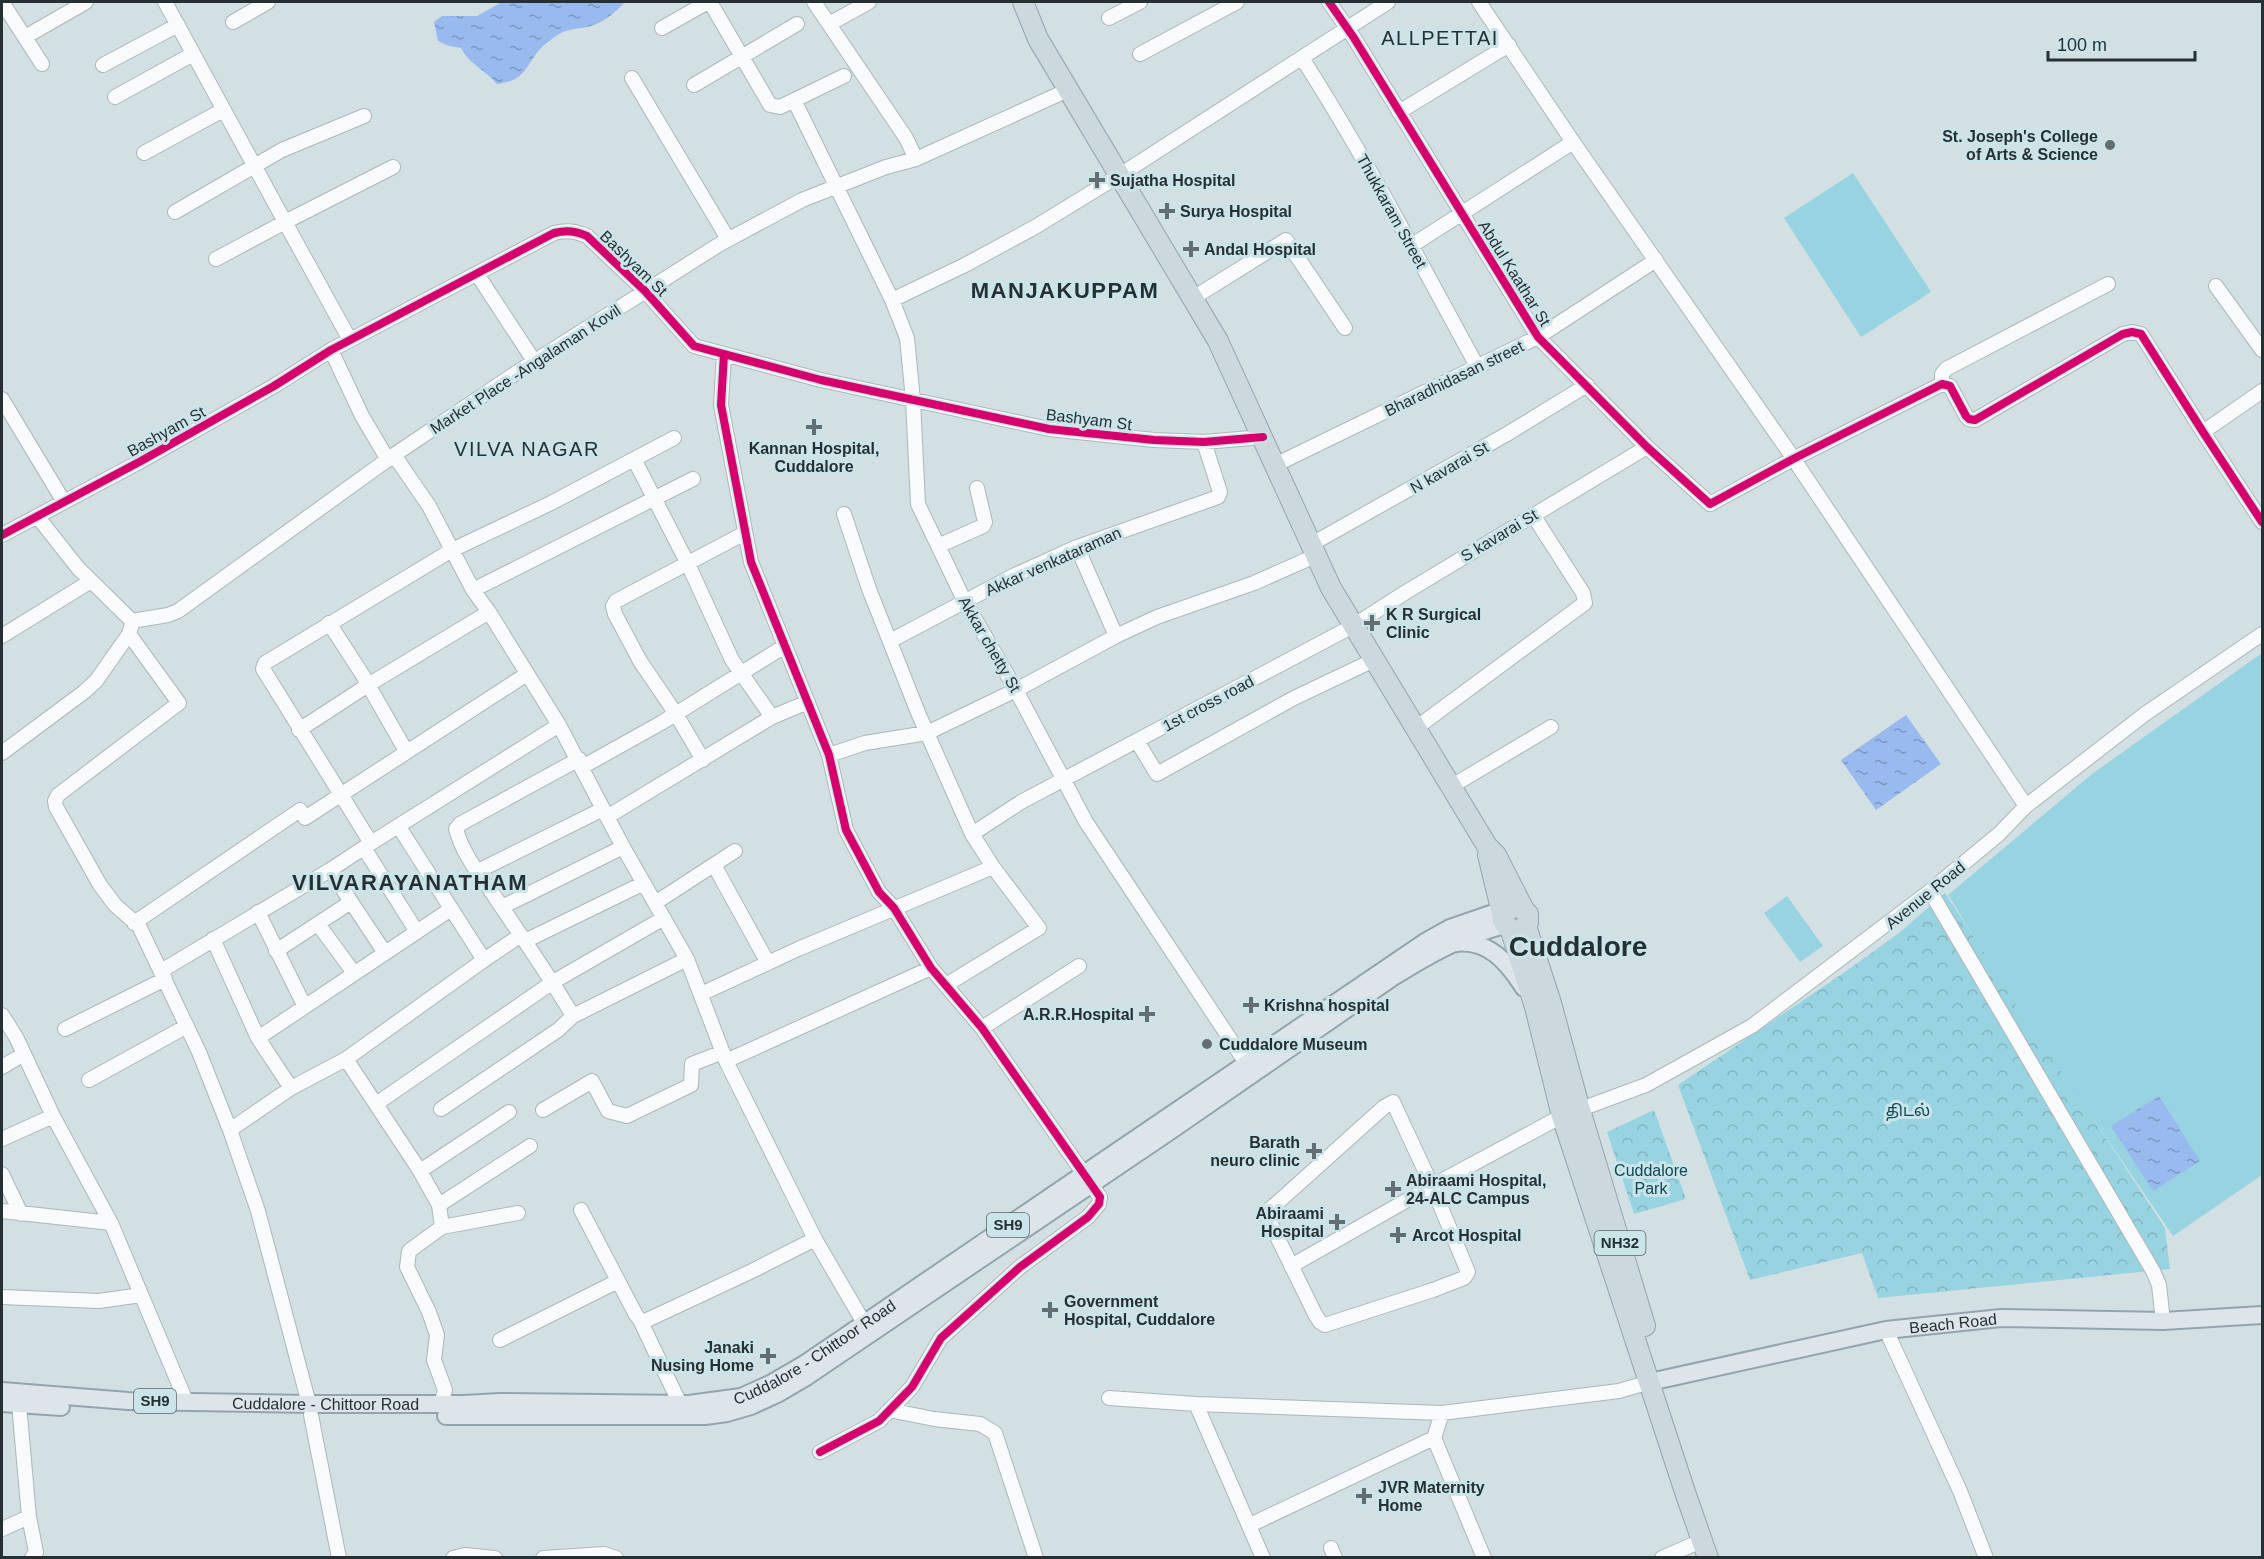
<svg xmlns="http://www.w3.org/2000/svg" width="2264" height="1559" viewBox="0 0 2264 1559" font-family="Helvetica,'Noto Sans Tamil',sans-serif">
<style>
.park{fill:url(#park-crowns)}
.pitch{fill:#97d3e0}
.water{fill:url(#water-ripples)}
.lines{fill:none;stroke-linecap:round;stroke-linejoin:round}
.minor-casing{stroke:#acb7b9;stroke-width:16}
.major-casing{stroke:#93a5ac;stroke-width:20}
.highway-casing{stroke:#93a5ac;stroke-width:22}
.minor{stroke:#f8fafb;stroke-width:14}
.major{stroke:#dde5ea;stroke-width:16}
.highway{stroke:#ccd8de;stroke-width:20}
.cycleway-casing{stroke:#cbe4ea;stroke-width:11}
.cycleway{stroke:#d6006c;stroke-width:8}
.poi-dot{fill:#626e71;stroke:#cbe4ea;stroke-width:2}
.labels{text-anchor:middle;stroke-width:6;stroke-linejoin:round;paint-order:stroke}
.shield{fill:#cbe4ea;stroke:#58666a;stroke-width:1.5}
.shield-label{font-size:15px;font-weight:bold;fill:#263033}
.poi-label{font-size:16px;font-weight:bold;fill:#263033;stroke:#cbe4ea;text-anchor:start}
.street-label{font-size:16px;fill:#263033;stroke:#cbe4ea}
.park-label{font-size:16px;fill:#104853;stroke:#cbe4ea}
.quarter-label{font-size:20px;letter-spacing:1.5px;fill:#263033;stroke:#cbe4ea}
.district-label{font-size:22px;font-weight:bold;letter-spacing:1.5px;fill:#263033;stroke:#cbe4ea}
.town-label{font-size:28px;font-weight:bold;fill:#263033;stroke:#cbe4ea}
</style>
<defs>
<pattern id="park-crowns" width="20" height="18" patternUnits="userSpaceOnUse" patternTransform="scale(1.5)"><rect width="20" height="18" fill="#97d3e0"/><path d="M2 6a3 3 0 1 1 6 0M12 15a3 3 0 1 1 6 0" fill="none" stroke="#82b5c1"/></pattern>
<pattern id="water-ripples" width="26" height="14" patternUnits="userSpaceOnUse" patternTransform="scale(1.5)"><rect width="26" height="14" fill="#98baee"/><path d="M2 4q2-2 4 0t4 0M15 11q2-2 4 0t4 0" fill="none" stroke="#7c98c1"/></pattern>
</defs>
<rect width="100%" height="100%" fill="#d2e0e3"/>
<path class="park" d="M1945,893L2165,1228L2170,1269L1878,1298L1862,1253L1750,1280L1678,1085L1845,972L1899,933Z
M1654,1110L1686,1199L1634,1214L1607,1132Z"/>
<path class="pitch" d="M1853,173L1931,292L1861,337L1784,218Z
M2262,653V1175L2173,1236L2014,1002L1948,895L2092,774Z
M1787,896L1823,946L1800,962L1764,913Z"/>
<path class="water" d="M502,2H625C614,14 600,26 582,28C572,29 565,30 556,36C551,40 546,43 541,48C525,65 527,81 497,84C485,70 469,64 461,48L449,46L438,41L434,22L442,16H477Z
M1906,715L1941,764L1876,810L1841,760Z
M2159,1096L2200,1161L2153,1191L2111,1126Z"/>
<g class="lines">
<defs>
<path id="minor" d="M2,2L42,64
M165,2L285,222L216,259
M710,2L770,105L780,107L844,76
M814,2L906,138L916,159
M1329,2L1354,38L1538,337L1647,447L1710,504L1793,459L1942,384L1950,386L1966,416L1969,419L1975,420L2123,334L2132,332L2141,334L2203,432L2262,522
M1479,2L1573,142L1787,449L2026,806
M1109,18L1140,2
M233,22L268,2
M829,24L869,2
M662,28L708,2
M25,37L86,2
M1140,54L1237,2
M1302,58C1366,158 1420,262 1477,366
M103,65L178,25
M632,78L728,239
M694,85L797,24
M115,97L193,54
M794,100L892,300L907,338L913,400L918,504L964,600L1016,690L1086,822L1252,1072
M1399,112L1509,45
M144,153L223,110
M175,212L282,150L364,116
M1411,246L1573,142
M477,274L534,361
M2216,286L2262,350
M1193,298L1286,240L1345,328
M892,300L965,265L1035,227L1120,175L1388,2
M350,340L285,222L393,167
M331,350L362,416L388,460
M724,354L721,405L751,562L829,755L846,830L879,892L894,908L931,968L982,1028L1100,1197L1099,1204L1088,1217L1020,1267L941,1338L912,1387L879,1421L820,1452
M1942,384V374L1946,369L2108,284
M2,399L64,502
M2203,432L2262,391
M394,455L429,506L473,590L489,612L559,725L623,847L687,959L726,1061L815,1239L868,1330
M634,459L688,564L732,660L772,717
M1275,465L1538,337L1656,260
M844,514L869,589L919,715L972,834L993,867L1039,928L946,985
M37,516L78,568L132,621L168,615L178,611L394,455L516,373L720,244L802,200L886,167L916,159L1068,90
M2,535L141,461L274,386L331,350L554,233C567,230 575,231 587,236L645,291L694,346L821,380L1049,429L1154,440L1204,442L1263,437
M1310,545L1507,434L1587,385
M938,546L983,526L985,522L977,488
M1077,547L1116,636
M473,590L693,479
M329,623L362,674L406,751
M129,634L179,703L58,795L55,801L56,807L100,885L115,905L139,926L199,1052L230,1130L258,1211L309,1404
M2,636L91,581
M890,641L1013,576L1077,547L1218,497L1220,492L1204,442
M559,725L371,843L263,669L265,663L452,550L551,503L674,438
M1416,728L1585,603L1583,593L1533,515
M299,730L368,685L489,612
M1137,741L1157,774L1294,698L1374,660
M2,753L84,692L96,681L129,634L131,627
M829,755L865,743L927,733L1016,690L1116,636L1157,617L1254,583L1315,556
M703,760L676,714L640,661L615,614L613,606L616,601L745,533
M582,767L661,723L785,646
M1452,786L1551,727
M607,817L772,717L808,702
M305,818L527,674
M399,827L484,960L521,935
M972,834L1021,802L1353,626L1406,592L1647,447
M364,848L417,932
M714,865L768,963
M330,870L385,953
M478,871L603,809
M1930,891L2153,1271L2159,1285L2163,1321
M655,903L735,851
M502,907L623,847
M258,912L304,1005
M134,923L300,810
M318,924L354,973
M213,939L258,1038L291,1088
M525,941L644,883
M276,951L351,902
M161,971L330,870L371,843
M701,994L798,949L993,867
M2,1015L16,1037L53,1116L111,1223L186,1401
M573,1016C549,975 521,936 495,897C481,877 462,853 456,829L460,824L579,759
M982,1028L1079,966
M65,1029L165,979
M258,1038L451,909
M346,1059L484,960
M726,1061L931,968
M2,1067L24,1054
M89,1080L187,1026
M1393,1102L1432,1186L1468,1272L1464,1278L1433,1290L1325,1325L1320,1322L1315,1314L1267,1216V1212L1384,1107Z
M376,1104L553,982L664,918
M441,1109L558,1030L573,1016L687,959
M543,1110L592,1081L608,1111L627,1116L691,1085L692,1064L723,1052
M230,1130L291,1088L346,1059L420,1171L439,1205L442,1227L518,1213
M2,1139L53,1116
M420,1171L509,1112
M2,1174L21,1214
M439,1205L530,1146
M581,1210L636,1315L640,1320L645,1321L752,1271L815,1239
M2,1211L111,1223
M1291,1266L1432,1186L1562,1116L1646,1085L1752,1026L1930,891L1999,834L2026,806L2145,714L2262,634
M2,1297L99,1301L141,1295
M640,1320L680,1404
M1886,1330L1960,1491L1986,1558
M500,1340L618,1281
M1109,1398L1196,1404L1442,1413L1619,1391L1650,1382
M441,1404L445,1390L434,1360L437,1335L429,1312L407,1267L409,1251L442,1227
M1196,1404L1263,1558
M889,1410L934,1419L980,1424L995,1433L1036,1558
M1442,1413L1434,1438L1484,1558
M311,1415L339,1558
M29,1517L36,1552L32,1558
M1250,1525L1434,1438
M2,1529L29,1517L19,1404
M1331,1548L1335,1558
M453,1558L465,1555L495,1558
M543,1558L604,1554L616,1558
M1662,1558L1701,1541"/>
<g id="major">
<path d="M1455,943C1489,939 1508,963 1524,988"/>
<path id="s1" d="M1650,1382L1886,1330L2001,1318L2163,1321L2262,1315"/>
<path id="s2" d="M2,1391L128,1401L309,1404H464L500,1402L689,1404L741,1397L772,1383L803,1365L1425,942L1450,928L1511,907"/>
<path d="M2,1403L61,1407"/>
<path d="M446,1416H705L727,1413L751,1406L777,1394L806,1377L1170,1131L1393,977C1432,953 1460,937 1504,925"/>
</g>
<path id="highway" d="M1023,2L1038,39L1218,341L1331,588L1487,846L1496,855L1523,908
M1488,855L1503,917
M1526,926L1551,1003L1580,1110L1645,1326
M1511,931H1519L1528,923V914L1519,906L1507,909L1503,921L1511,931L1535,1007L1562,1116L1685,1492L1708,1558"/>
</defs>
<use href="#minor" class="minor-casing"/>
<use href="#major" class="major-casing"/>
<use href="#highway" class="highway-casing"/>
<use href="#minor" class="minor"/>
<use href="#major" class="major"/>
<use href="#highway" class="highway"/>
<defs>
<path id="cycleway" d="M1329,2L1354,38L1538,337L1647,447L1710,504L1793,459L1942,384L1950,386L1966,416L1969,419L1975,420L2123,334L2132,332L2141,334L2203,432L2262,522
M724,354L721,405L751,562L829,755L846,830L879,892L894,908L931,968L982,1028L1100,1197L1099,1204L1088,1217L1020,1267L941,1338L912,1387L879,1421L820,1452
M2,535L141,461L274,386L331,350L554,233C567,230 575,231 587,236L645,291L694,346L821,380L1049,429L1154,440L1204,442L1263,437"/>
</defs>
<use href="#cycleway" class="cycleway-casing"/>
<use href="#cycleway" class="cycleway"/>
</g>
<g class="poi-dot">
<circle cx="2110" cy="145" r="6"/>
<path d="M1094 171h6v6h6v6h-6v6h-6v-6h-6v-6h6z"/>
<path d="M1164 202h6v6h6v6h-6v6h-6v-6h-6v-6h6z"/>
<path d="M1188 240h6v6h6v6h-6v6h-6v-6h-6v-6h6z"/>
<path d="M811 418h6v6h6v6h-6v6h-6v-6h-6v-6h6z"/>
<path d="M1369 614h6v6h6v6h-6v6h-6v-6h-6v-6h6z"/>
<path d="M1248 996h6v6h6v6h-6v6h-6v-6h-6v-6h6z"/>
<path d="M1144 1005h6v6h6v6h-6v6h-6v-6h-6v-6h6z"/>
<circle cx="1207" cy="1044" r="6"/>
<path d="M1311 1142h6v6h6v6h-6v6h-6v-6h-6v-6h6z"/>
<path d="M1390 1180h6v6h6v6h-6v6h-6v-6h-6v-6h6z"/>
<path d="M1334 1213h6v6h6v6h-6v6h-6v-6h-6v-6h6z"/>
<path d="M1395 1226h6v6h6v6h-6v6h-6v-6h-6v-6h6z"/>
<path d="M1047 1301h6v6h6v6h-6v6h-6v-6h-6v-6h6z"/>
<path d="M765 1347h6v6h6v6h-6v6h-6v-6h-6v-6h6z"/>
<path d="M1361 1487h6v6h6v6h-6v6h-6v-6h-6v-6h6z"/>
</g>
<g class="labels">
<g class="shield">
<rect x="987" y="1213" width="42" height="24" rx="4.5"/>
<rect x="1594.5" y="1231" width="51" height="24" rx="4.5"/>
<rect x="134" y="1389" width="42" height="24" rx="4.5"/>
</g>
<g class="shield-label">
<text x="1008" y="1230">SH9</text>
<text x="1620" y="1248">NH32</text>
<text x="155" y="1406">SH9</text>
</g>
<g class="poi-label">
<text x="2098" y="142" text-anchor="end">St. Joseph's College<tspan x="2098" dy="18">of Arts &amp; Science</tspan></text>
<text x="1110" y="186">Sujatha Hospital</text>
<text x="1180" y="217">Surya Hospital</text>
<text x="1204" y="255">Andal Hospital</text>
<text x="814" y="454" text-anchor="middle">Kannan Hospital,<tspan x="814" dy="18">Cuddalore</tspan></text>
<text x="1386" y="620">K R Surgical<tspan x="1386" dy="18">Clinic</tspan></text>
<text x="1264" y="1011">Krishna hospital</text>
<text x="1134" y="1020" text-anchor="end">A.R.R.Hospital</text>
<text x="1219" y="1050">Cuddalore Museum</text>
<text x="1300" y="1148" text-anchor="end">Barath<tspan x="1300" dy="18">neuro clinic</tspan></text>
<text x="1406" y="1186">Abiraami Hospital,<tspan x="1406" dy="18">24-ALC Campus</tspan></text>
<text x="1324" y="1219" text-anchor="end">Abiraami<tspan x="1324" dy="18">Hospital</tspan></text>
<text x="1412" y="1241">Arcot Hospital</text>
<text x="1064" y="1307">Government<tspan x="1064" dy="18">Hospital, Cuddalore</tspan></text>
<text x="754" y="1353" text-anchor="end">Janaki<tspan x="754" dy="18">Nusing Home</tspan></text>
<text x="1378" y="1493">JVR Maternity<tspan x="1378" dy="18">Home</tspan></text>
</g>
<g class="street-label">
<text transform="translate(1392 211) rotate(61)" y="6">Thukkaram Street</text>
<text transform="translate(634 263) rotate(44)" y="6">Bashyam St</text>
<text transform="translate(1515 273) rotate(58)" y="6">Abdul Kaathar St</text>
<text transform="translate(525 369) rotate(-33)" y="6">Market Place -Angalaman Kovil</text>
<text transform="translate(1454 378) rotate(-26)" y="6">Bharadhidasan street</text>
<text transform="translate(1089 419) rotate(7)" y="6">Bashyam St</text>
<text transform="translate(166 431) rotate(-29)" y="6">Bashyam St</text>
<text transform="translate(1449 467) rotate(-30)" y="6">N kavarai St</text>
<text transform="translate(1499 535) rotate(-31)" y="6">S kavarai St</text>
<text transform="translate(1053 561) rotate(-24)" y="6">Akkar venkataraman</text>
<text transform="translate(990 644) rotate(60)" y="6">Akkar chetty St</text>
<text transform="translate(1208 703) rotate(-28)" y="6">1st cross road</text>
<text transform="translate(1925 895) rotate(-39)" y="6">Avenue Road</text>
<text dy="6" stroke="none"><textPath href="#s1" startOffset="309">Beach Road</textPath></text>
<text dy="6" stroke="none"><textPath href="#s2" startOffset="826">Cuddalore - Chittoor Road</textPath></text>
<text dy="6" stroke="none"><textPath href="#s2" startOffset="324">Cuddalore - Chittoor Road</textPath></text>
</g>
<g class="park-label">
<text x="1908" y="1116">திடல்</text>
<text x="1651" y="1176">Cuddalore<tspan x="1651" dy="18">Park</tspan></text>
</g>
<g class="quarter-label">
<text x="1440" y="45">ALLPETTAI</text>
<text x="527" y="456">VILVA NAGAR</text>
</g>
<g class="district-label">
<text x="1065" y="298">MANJAKUPPAM</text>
<text x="410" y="890">VILVARAYANATHAM</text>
</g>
<g class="town-label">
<text x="1578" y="956">Cuddalore</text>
</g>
</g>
<rect width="2264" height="1559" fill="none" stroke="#263033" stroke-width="6"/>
<path d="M2048 51v9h147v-9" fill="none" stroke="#263033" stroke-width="3"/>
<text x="2057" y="51" font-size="18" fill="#263033" stroke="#cbe4ea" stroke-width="4.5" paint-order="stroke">100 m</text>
</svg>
